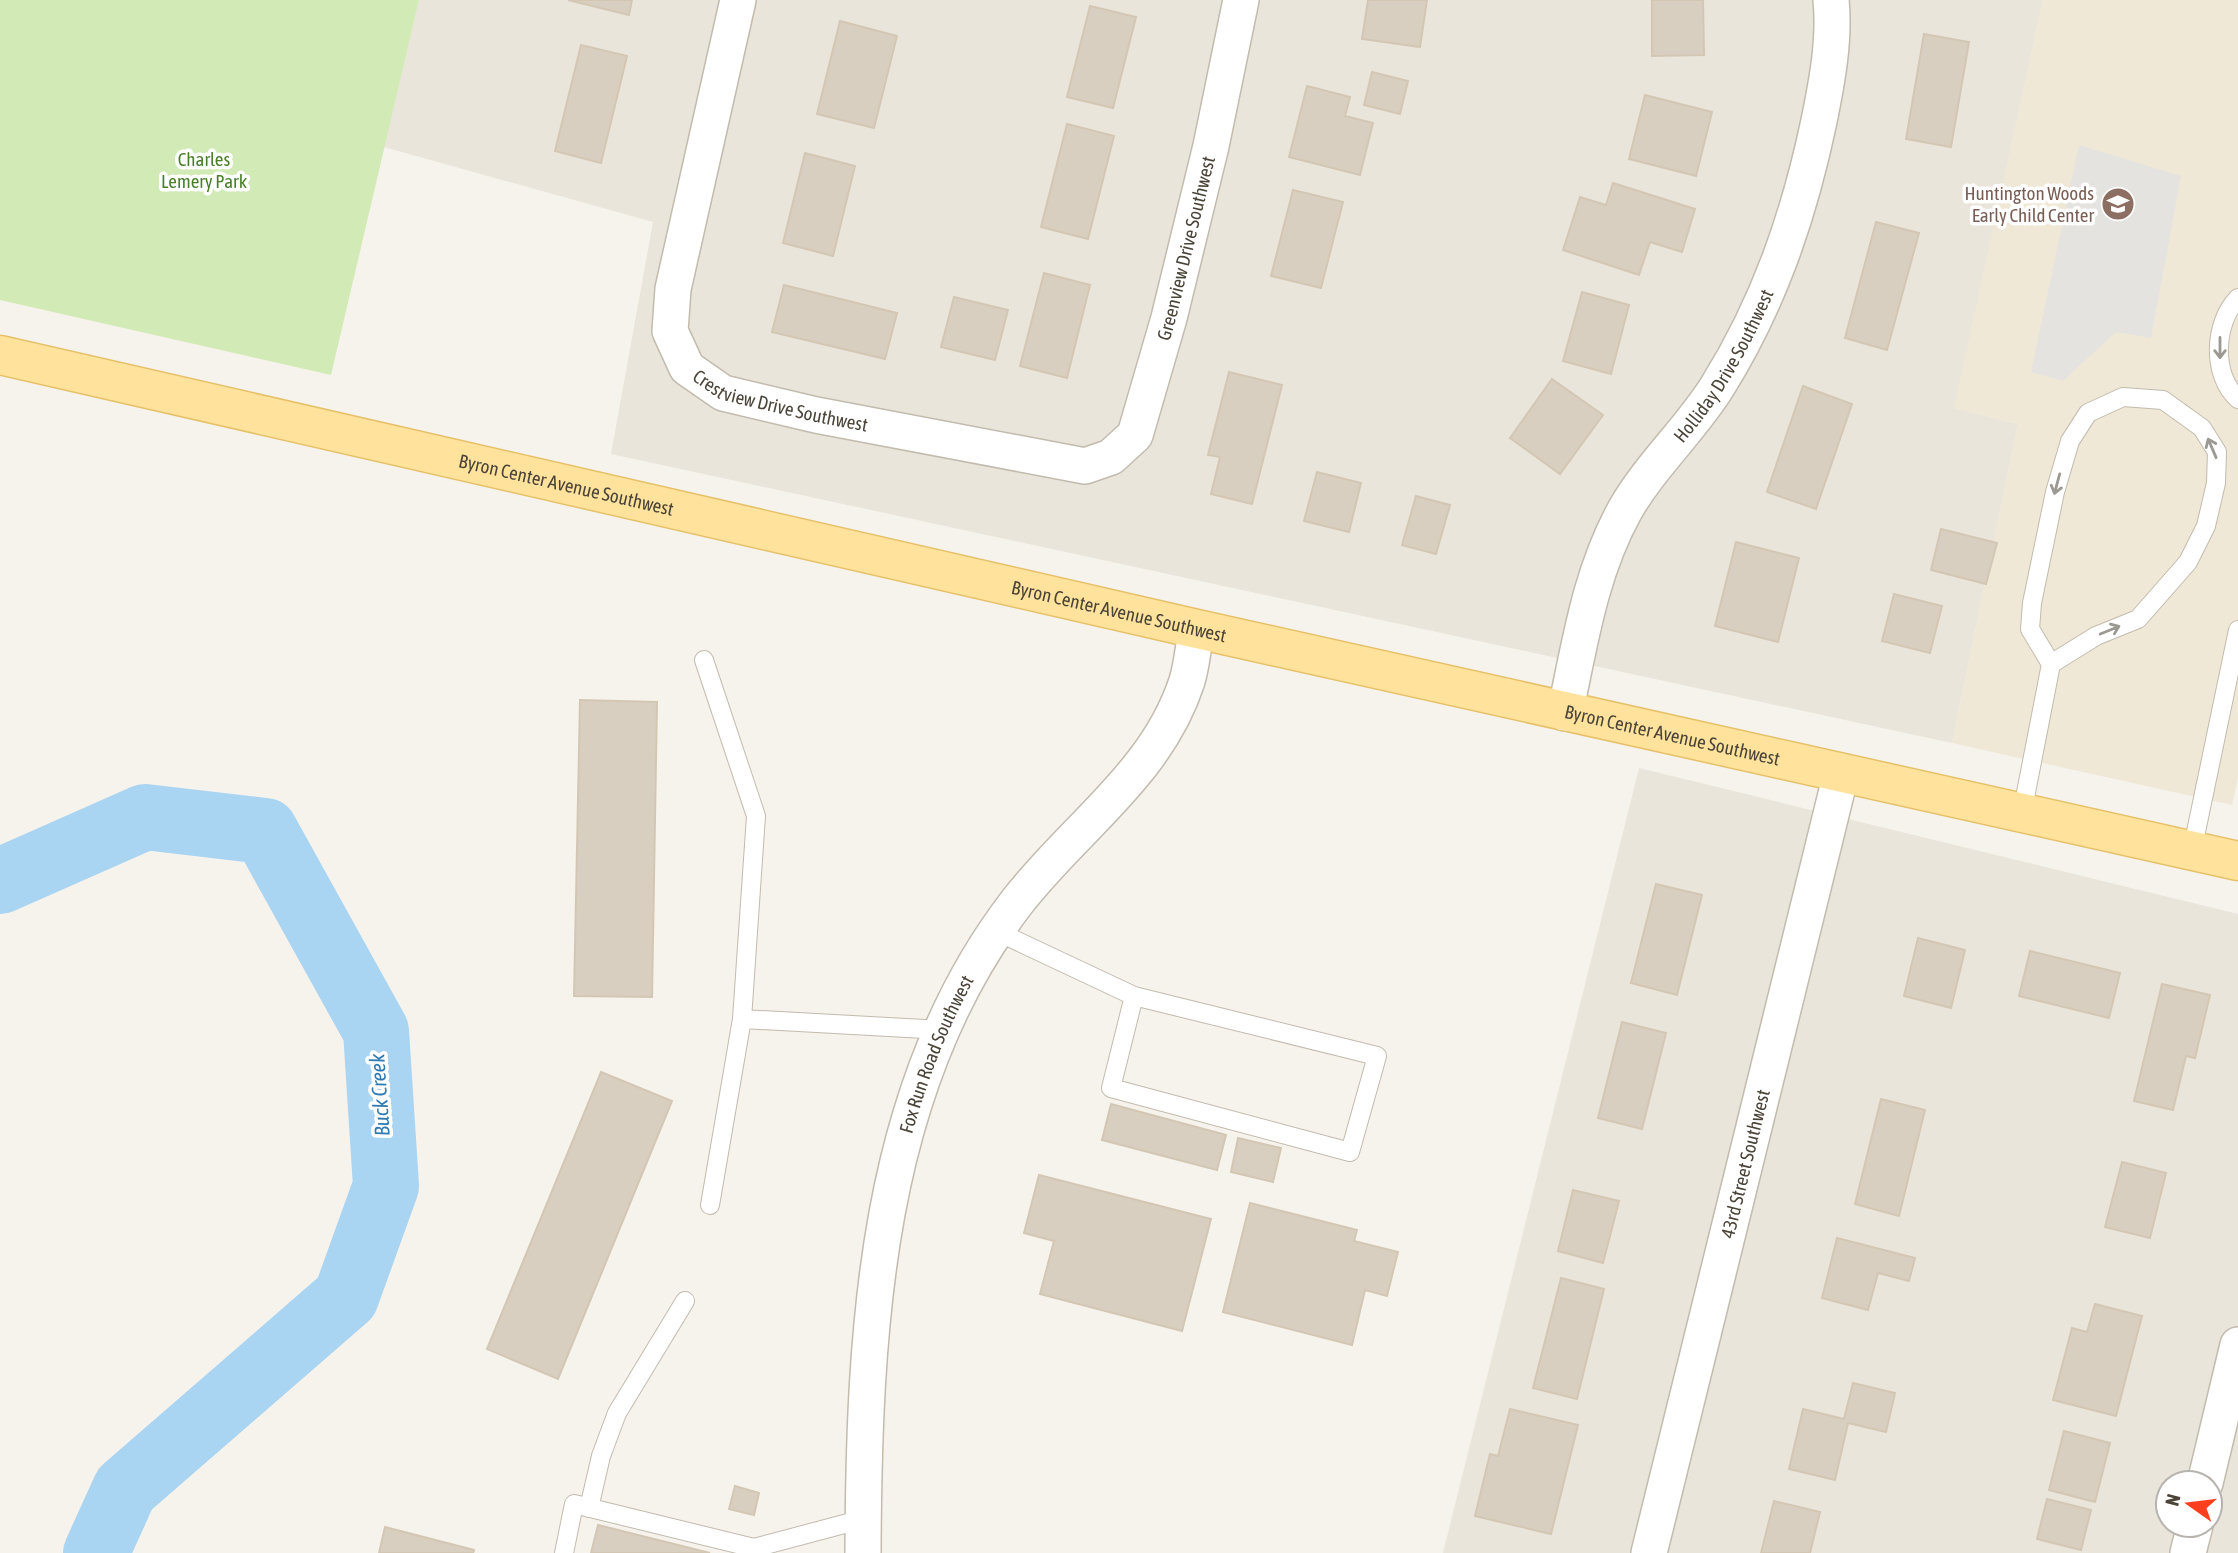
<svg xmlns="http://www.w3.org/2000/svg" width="2238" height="1553" viewBox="0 0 2238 1553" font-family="'Asap Condensed',sans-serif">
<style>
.residential{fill:#eae5da;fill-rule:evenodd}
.education{fill:#efe8d6}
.green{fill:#d2eab5}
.parking{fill:#e5e3e0}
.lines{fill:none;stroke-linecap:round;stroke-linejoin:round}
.river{stroke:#a9d4f2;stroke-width:66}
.building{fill:#d8cfc1;stroke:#d3c7b4;stroke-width:2}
.service-casing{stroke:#c2bbae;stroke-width:20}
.minor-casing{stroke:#c2bbae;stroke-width:38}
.primary-casing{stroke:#e6c16a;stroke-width:41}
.service{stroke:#fff;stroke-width:18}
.minor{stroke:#fff;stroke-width:35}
.primary{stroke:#ffe39c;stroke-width:38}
.oneway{stroke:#9c9892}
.labels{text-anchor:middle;stroke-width:7;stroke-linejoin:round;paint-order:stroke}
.park-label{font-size:19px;fill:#4a7f2a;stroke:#fff}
.education-label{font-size:19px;fill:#785e54;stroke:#fff;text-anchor:end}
.street-label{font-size:19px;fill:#4b4439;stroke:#fff}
.water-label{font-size:21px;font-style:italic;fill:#2e7ab2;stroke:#fff}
</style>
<rect width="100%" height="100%" fill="#f6f3ec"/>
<path class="residential" d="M419,0H2043L1955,408L2018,424L1952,743L611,454L653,222L384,147Z
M1639,768L2238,914V1553H1443ZM2168,1483H2210V1525H2168Z"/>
<path class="education" d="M2043,0H2238V778L2232,805L1952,743L2018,424L1954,408Z"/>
<path class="green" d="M0,0H419L331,375L0,300Z"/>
<path class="parking" d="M2079,145L2181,176L2151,338L2116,332L2063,381L2031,372Z"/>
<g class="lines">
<path class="river" d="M0,881L145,817L265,831L376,1031L386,1186L346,1297L125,1489L96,1553"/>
</g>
<path class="building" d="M568,0H632L629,15Z
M1368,0H1427L1420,47L1362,39Z
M1652,0H1703L1704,55L1652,56Z
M1090,6L1136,17L1113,108L1067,97Z
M840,21L897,36L874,128L817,114Z
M1924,34L1969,42L1951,147L1906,139Z
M581,45L627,56L601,163L555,151Z
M1372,72L1408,81L1400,114L1364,105Z
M1307,86L1350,97L1345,116L1373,123L1360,175L1289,157Z
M1645,95L1712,112L1696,176L1629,159Z
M1067,124L1114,136L1088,239L1041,227Z
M805,153L855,166L833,256L783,243Z
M1613,183L1695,209L1682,252L1650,242L1639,275L1563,250L1580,197L1606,205Z
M1293,190L1343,202L1321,288L1271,276Z
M1876,222L1919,233L1887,350L1845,338Z
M1044,273L1090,285L1067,378L1020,366Z
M784,285L897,313L885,359L772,332Z
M1582,292L1629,305L1611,374L1563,361Z
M954,297L1008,310L995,360L941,347Z
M1229,372L1282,385L1252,504L1211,494L1220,457L1208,455Z
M1552,379L1603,415L1560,474L1510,438Z
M1803,386L1852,404L1816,509L1767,492Z
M1317,472L1361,483L1349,532L1304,521Z
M1416,496L1450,505L1436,554L1402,545Z
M1941,529L1997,543L1986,584L1931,570Z
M1736,542L1799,558L1778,642L1715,626Z
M1894,594L1942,606L1930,653L1882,641Z
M580,700L657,702L652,997L574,996Z
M1656,884L1702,895L1677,995L1631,983Z
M1918,938L1965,950L1951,1008L1904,996Z
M2030,951L2120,973L2109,1018L2019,996Z
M2162,984L2210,995L2195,1058L2186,1056L2173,1110L2134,1101Z
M1622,1022L1666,1033L1642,1129L1598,1118Z
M601,1072L672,1101L558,1379L487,1349Z
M1881,1099L1925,1110L1899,1216L1855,1204Z
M1111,1104L1226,1135L1217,1170L1102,1140Z
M1238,1138L1281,1148L1273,1182L1231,1172Z
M2122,1162L2166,1173L2150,1238L2105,1227Z
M1039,1175L1211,1219L1182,1331L1040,1294L1054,1241L1024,1233Z
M1573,1190L1619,1201L1603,1263L1558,1251Z
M1250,1203L1357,1230L1354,1241L1398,1252L1387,1296L1365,1290L1352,1345L1223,1312Z
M1837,1238L1915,1258L1909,1281L1878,1273L1868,1310L1822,1298Z
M1561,1278L1604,1289L1577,1399L1533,1388Z
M2095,1304L2142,1316L2116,1416L2053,1400L2072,1328L2087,1332Z
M1853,1383L1895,1393L1886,1432L1848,1423L1835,1480L1789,1469L1803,1409L1844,1419Z
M1510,1409L1578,1425L1551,1534L1475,1516L1490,1454L1498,1456Z
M2064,1431L2110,1443L2095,1502L2049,1490Z
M735,1486L759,1493L754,1515L729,1509Z
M2047,1499L2091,1510L2081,1550L2037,1539Z
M1774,1501L1820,1512L1810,1553H1761Z
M598,1525L710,1553H591Z
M385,1527L474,1550L473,1553H379Z"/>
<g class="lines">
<defs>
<path id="service" d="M2238,298C2214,322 2211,375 2238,399
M704,660L756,816L742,1019L943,1030
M2022,813L2051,664L2030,629L2032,603L2055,492L2070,441L2088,413L2123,397L2163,400L2202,428L2217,452L2216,483L2206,526L2188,562L2138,619L2096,636L2051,664
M2192,851L2238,630
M998,932L1134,996L1377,1056L1350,1152L1111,1088L1134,996
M710,1205L742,1019
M589,1508L601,1456L617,1413L685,1301
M564,1553L574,1504L754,1548L863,1519"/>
<g id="minor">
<path id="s1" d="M738,0L673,289L670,331L687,368L723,393L816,415L1085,466L1111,457L1135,435L1169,318L1211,146L1241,0"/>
<path id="s2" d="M1565,713C1580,643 1590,573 1625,510C1650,466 1690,430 1717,387C1769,304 1799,216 1819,121C1827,82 1835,39 1831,0"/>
<path d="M2205,1483L2238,1345"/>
<path id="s3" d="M863,1553C864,1330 875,1086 1017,902C1074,828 1157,774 1187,681C1192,665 1193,646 1197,629"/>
<path id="s4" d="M1649,1553L1841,774"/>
<path d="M2188,1553L2195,1525"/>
</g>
<g id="primary">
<path id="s5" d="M0,355L1197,629L2238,861"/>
</g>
</defs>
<use href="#service" class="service-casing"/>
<use href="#minor" class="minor-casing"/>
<use href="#primary" class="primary-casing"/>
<use href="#service" class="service"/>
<use href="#minor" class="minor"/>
<use href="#primary" class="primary"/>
</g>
<defs><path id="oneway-shaft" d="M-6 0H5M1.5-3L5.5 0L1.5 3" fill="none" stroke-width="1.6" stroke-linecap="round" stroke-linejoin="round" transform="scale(1.75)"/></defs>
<g class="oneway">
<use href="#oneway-shaft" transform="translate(2220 348) rotate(90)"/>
<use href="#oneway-shaft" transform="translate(2212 448) rotate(-113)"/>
<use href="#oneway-shaft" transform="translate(2057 484) rotate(105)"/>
<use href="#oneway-shaft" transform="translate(2110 630) rotate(-22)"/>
</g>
<defs>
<symbol id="school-disc" viewBox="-11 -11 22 22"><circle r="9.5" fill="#8d6e63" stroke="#fff"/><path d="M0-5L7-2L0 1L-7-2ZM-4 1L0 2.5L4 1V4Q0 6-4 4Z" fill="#fff"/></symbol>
</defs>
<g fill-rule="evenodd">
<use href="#school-disc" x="2099" y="185" width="38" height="38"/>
</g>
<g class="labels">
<g class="park-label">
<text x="204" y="166">Charles<tspan x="204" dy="22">Lemery Park</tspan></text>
</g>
<g class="education-label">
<text x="2094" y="200">Huntington Woods<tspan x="2094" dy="22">Early Child Center</tspan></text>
</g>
<g class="street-label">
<text dy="7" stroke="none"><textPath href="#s1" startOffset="1046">Greenview Drive Southwest</textPath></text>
<text dy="7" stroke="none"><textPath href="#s2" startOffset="388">Holliday Drive Southwest</textPath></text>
<text dy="7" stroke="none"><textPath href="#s1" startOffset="480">Crestview Drive Southwest</textPath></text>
<text dy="7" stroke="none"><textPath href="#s5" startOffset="581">Byron Center Avenue Southwest</textPath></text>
<text dy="7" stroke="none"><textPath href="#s5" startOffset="1148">Byron Center Avenue Southwest</textPath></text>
<text dy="7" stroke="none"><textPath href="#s5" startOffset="1715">Byron Center Avenue Southwest</textPath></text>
<text dy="7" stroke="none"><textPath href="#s3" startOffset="508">Fox Run Road Southwest</textPath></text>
<text dy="7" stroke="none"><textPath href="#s4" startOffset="401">43rd Street Southwest</textPath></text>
</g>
<g class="water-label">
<text transform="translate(380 1095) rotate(-94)" y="7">Buck Creek</text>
</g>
</g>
<g transform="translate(2189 1504) rotate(284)"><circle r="33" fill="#ffffff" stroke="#b7b4b0" stroke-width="2"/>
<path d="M0-5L12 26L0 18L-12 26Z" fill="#fc3f1d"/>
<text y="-10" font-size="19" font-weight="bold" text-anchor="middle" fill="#4b4439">N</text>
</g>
</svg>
